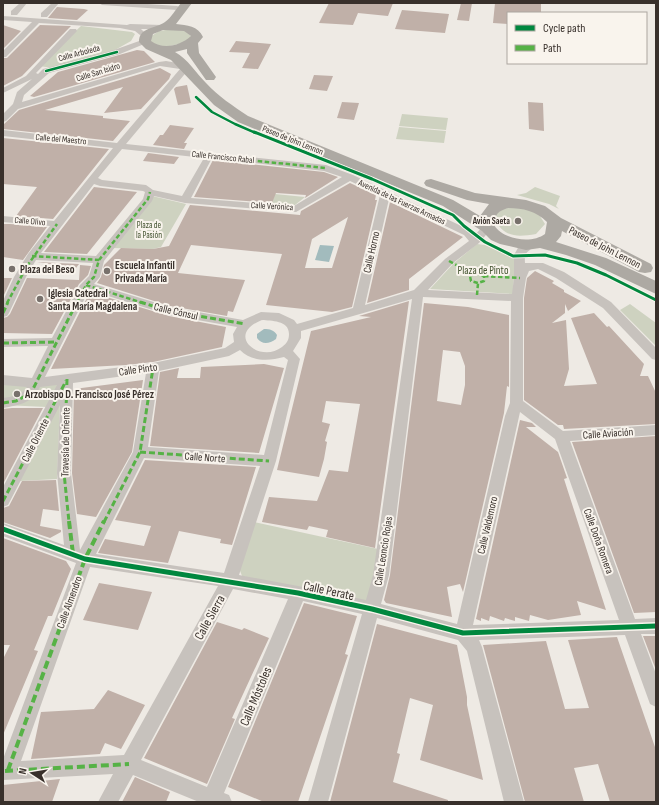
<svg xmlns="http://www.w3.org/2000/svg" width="659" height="805" viewBox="0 0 659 805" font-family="'Sofia Sans Condensed',sans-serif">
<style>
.green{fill:#ced2c0}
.water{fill:#a2bbbd}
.building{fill:#c0b0a8;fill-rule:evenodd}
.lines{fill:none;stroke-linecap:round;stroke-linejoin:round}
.minor{fill:#c7c2bd;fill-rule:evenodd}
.highway{fill:#ada9a3;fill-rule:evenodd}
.quiet-far2{stroke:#56b246;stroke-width:2.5;stroke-dasharray:4.5 2.5;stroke-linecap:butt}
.quiet-far1{stroke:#56b246;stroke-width:3;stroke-dasharray:6 3;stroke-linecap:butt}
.quiet{stroke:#56b246;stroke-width:4;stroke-dasharray:8 4;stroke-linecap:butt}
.cycleway-far2-casing{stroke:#f9f4ed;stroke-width:4}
.cycleway-far1-casing{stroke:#f9f4ed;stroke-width:5}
.cycleway-casing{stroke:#f9f4ed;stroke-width:8}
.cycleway-far2{stroke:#00873e;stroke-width:2.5}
.cycleway-far1{stroke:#00873e;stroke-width:3}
.cycleway{stroke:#00873e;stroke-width:5}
.poi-dot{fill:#78716c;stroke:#f9f4ed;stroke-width:1.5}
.labels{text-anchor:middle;stroke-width:4;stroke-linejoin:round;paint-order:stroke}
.far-street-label{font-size:9px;fill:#38302b;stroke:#f9f4ed}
.far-poi-label{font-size:9px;font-weight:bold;fill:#38302b;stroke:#f9f4ed;text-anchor:end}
.far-park-label{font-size:9px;fill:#445431;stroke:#f9f4ed}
.street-label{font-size:11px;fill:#38302b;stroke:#f9f4ed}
.poi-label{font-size:11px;font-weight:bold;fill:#38302b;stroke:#f9f4ed;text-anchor:start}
.park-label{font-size:11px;fill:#445431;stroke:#f9f4ed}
.near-street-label{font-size:13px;fill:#38302b;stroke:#f9f4ed}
</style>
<rect width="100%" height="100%" fill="#eeeae4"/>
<path class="green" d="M81,26L132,32L135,34L131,41L115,50L53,68L39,66Z
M173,29L185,31L191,36L188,42L165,47L151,43L150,37L159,31Z
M402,114L448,118L446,130L399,126Z
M399,127L446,131L444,143L396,139Z
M535,187L560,196L556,206L559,209L549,204L517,195L526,193Z
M275,194L305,197L295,205L271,204Z
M152,196L186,204L161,247L153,249L112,248Z
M521,207L538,213L545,224L536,234C517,237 504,238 494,218C499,207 509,208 521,207Z
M477,244L485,245L515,258L513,294L430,289L454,263Z
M630,304L656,323V346L620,310Z
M57,383L58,387L47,407L3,405V384Z
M60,401L57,479L19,481Z
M254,522L378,549L369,602L311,592L242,576L239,568Z"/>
<path class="water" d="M320,245L334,246L329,262L315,260Z
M264,329C270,329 274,330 277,335L276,339C269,344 262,345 257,338V334Z"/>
<path class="building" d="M329,3H393L388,16L358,13L353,25L319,23Z
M461,3H472L469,21L457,20Z
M495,3H541V13H508V24L493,23Z
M57,7L84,9L88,10L77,20L48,18Z
M402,10L449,14L445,33L395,29Z
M3,25L21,31L3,49Z
M40,25L71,26L22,76L3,86V58H7Z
M236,41L271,44L258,69L242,68L250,53L229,52Z
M137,50L144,51L155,62L34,97L30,96L58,72Z
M160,68L171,74L169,79L141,109L104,113L123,87L45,110L103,116V118L130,121L113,141L3,129V125L19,110Z
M314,75L333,76L327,91L309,89Z
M187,85L191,103L178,105L174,89L176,87Z
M342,102L359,103L354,120L337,118Z
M528,102L543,103L544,131L529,129Z
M170,125L194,128L184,143H187L184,149L153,145L160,135H163Z
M3,138L109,149L53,219L16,216L37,187L3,184Z
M148,153L179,157L174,164L143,161Z
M213,160L324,172L338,177L305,198L306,195L276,193L272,203L194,197Z
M350,183L376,195L375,200H377L352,307L332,312L266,305L282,254L201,246L191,245L178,273L245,280L233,312L228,311L227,316L170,306L97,283L101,277L104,265L121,248L153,249L169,246L190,205L300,215L301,211ZM348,217L332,268H305L312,239Z
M94,187L137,192L87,254L44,252Z
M390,202L463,237L409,279V290L367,303Z
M3,224H10L47,227L23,260L3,257Z
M37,262L79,264L76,268Z
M80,265L91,266L88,275L79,284L52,334L3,333V318L7,317L10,314L27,278L79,280Z
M535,271L554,281L552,283L564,290V292L581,301L568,311L565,304V313L552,323L566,320L569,369L564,386L597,384L571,318L594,313L607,327L609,326L644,364L640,376H648L656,393V424L564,429L563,425H558L524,400V298L527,278Z
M3,278H12L3,297Z
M90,292L169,316L226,327L222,347L153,362L126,365L51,369Z
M409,301L375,548L326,537L328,530L309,526L307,530L262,522L269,497L317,501L329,470L348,472L360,404L326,401L322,422L330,424L325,441L327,442L324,459L319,477L277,470L311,331L371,317L359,316Z
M424,303L468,307L509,315V387L507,386L504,413L463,592L460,584L447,587L452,617L386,603L384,600L390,575ZM443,350L460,352L465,366V385L461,405L437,401Z
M264,364L284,368L259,453L150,446L160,372L179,368L177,378H200L201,367Z
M143,380L132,452L96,517L77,514L72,473L74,389Z
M12,408H43L3,484V409Z
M520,420L532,423L536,427H526L558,452L567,478L564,479L606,610L577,601L581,615L548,620L530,615L529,621L515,617V621L505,618L504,621L490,616L489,621L481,618V621L476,619Z
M656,436V612L634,613L572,442Z
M145,460L256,467L232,545L220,543L221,539L179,531L168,563L98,553L105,539L144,546L151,526L115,520Z
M56,480L59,511L43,509L40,526L61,530V532L50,538L3,522V508L9,506L22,481Z
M3,538L66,561L71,569L52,616H48L34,650L38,651L3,735V659L10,645H3Z
M99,583L152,592L138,630L83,620Z
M304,603L357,616L345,654L348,655L298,802H264L228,787Z
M217,622L242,630L244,628L269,638L232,718L235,719L207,784L144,758Z
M377,624L457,645L467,697V705L483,780L420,760L433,705L410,698L397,753L400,754L393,782L448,800V802H330Z
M643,636H656V670Z
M617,637L656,750V802H610L598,764L574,768L584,802H525L483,645L546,641L565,709L589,708L568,640Z
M108,690L145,705L121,749L105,743L100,754L31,759L41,712L94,709Z
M135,777L170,792L166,802H122Z
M60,779L52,802H3V785Z"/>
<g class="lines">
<path class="minor" d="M20,3H27L17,15H11V11Z
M52,3H59L47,17H41V13Z
M99,3H133L177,6L181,8L177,10L102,5Z
M3,16L127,25L130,24L162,25L166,27L162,29H141L149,37L145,39L135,31L120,28L39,23L6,57H3V51L32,22L3,20Z
M70,29H76L77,31L36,73L38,74L43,69L114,50L142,40H145L149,42L120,54L49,73L24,95L22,102L159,62L166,61L189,65V69L126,144L326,165L353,175L472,231L475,235L483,226H491L492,228L479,243L453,263L428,290L512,294L514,278V255L519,246L529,242L533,243L534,245C528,254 524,250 525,263H543L564,272L611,302L656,348V360L652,359L603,308L556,278L538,269L529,271L526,278L523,298V401L563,431L656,425V435L570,441L635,619L656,618V634H641L656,674V707L650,704L625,635L479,640L482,647L524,802H504L467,651L458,640L377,618L328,802H308L362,614L303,601L224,793L229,795L232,802H199L133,775L118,802H98L113,774L3,780V759L76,563L3,536V523L64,545L57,473L60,405L8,505L3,507V487L57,385L40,387C33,403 19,405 3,408V398C11,397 23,395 27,387L3,385V375L32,378L48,346L3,347V339L52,338L80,285L89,276L93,263L36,260L26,277L9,313L7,316L3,317V301L14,277L28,254L50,226L3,222V216L54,221L113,148L3,136V130L117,143L180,69L160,66L18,109L6,121L3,122V114L13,104L17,92L32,79L3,93V88L26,76ZM122,149L204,158L182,196L153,190L146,185L102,180L98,178ZM212,158L324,171L342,177L294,206L191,198ZM350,181L380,195L353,308L297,324L294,320L279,313L261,312L243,320L170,307L94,284L100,277L104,261L152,201L154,196L185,203L296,212ZM94,184L100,186L143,191L145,192L143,199L96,256L41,253ZM389,199L464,235L469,241L445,259L414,290L365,305ZM89,290L169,315L237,327L233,334L234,342L225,348L153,363L45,377ZM423,297L511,301L510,403L505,416L457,624L381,604L389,575ZM412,299L373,575L366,600L298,586L239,575L276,461L300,359L293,351L301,338V331ZM262,320C271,321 289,320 289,334C289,340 287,343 282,347C260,364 224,335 262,320ZM240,350C252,362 269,361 284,357L288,360L264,455L148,447L159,371L229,356ZM146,373L133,452L80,550L71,473L73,383ZM520,412L555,439L619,620L473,625ZM144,458L260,466L224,573L96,554ZM90,567L218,586L124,755L21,761ZM233,589L288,599L207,787L141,760Z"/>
<path class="highway" d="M181,3H192L176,24C187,25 198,26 203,37L198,43L199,53L216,77L214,80H206L187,53V49L175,52C188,59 196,73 206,83C218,96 233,106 248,116L453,200L480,216L489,204L467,200L426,186L424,183L426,180L431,179L475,193L526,200L545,206L561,218L651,264L653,268L651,272L645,273L639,272L562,231L561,236L556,242L606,258L656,281V294L595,265L566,255L540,248L526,250L500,244L491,240L482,231L443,206L238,122L214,105L171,60L146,49L139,42C139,27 155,29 165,22C171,18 176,9 181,3ZM163,30L184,31L191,36C180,46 163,50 151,41L153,34ZM508,208C523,208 536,211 547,222L545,234C532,244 503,240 494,225C495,214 498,211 508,208Z"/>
<path class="quiet-far2" d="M209,156L326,168
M32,256L99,260
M449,261L473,274
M475,273L484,276V281L478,283L471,281L470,276Z
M484,276L520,278
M86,285L143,303
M477,295L478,283
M7,303L27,266L57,224
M77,303L86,285L94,277L99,260L148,199L150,192"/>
<path class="quiet-far1" d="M140,302L169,311L245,324
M3,313L8,302
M3,343L56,342
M67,379L64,473L69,522
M3,403L16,401L31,393L77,302
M140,452L269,461
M3,501L66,381
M104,522L140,452L153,368"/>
<path class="quiet" d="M69,521L73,554
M8,770L85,559L104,521
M5,771L129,764"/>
<defs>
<path id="cycleway-far2" d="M46,71L117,52
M196,97L212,112L235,124L256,133"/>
<path id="cycleway-far1" d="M254,132L372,179L453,215L464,226L485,242L513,256L545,255L577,263L606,275L656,300"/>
<path id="cycleway" d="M3,529L85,559L298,593L372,609L463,633L656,626"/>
</defs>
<use href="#cycleway-far2" class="cycleway-far2-casing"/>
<use href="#cycleway-far1" class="cycleway-far1-casing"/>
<use href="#cycleway" class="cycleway-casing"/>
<use href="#cycleway-far2" class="cycleway-far2"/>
<use href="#cycleway-far1" class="cycleway-far1"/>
<use href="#cycleway" class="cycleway"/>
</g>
<g class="poi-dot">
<circle cx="518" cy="221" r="4"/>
<circle cx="12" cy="269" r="4"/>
<circle cx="107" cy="271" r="4"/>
<circle cx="40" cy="299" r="4"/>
<circle cx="17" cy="394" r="4"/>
</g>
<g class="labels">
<g class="far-street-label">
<text transform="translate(79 53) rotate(-15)" y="3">Calle Arboleda</text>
<text transform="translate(98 72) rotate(-17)" y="3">Calle San Isidro</text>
<text transform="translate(61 139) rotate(5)" y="3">Calle del Maestro</text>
<text transform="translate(293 140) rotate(22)" y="3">Paseo de John Lennon</text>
<text transform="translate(223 157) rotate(6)" y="3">Calle Francisco Rabal</text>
<text transform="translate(402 202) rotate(25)" y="3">Avenida de las Fuerzas Armadas</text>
<text transform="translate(272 206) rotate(3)" y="3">Calle Verónica</text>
<text transform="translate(30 221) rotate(5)" y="3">Calle Olivo</text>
</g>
<g class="far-poi-label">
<text x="510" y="224">Avión Saeta</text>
</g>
<g class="far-park-label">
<text x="149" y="228">Plaza de<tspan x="149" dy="10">la Pasión</tspan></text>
</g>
<g class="street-label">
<text transform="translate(605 247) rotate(27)" y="4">Paseo de John Lennon</text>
<text transform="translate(371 252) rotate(-77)" y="4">Calle Horno</text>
<text transform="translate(176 311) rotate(13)" y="4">Calle Cónsul</text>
<text transform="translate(138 369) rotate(-8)" y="4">Calle Pinto</text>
<text transform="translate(608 433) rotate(-4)" y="4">Calle Aviación</text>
<text transform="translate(35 440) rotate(-63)" y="4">Calle Oriente</text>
<text transform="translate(65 442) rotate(-89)" y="4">Travesía de Oriente</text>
<text transform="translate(205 457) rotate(4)" y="4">Calle Norte</text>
<text transform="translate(487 525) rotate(-77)" y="4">Calle Valdemoro</text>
<text transform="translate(599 541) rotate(70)" y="4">Calle Doña Romera</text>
<text transform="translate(383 551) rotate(-81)" y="4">Calle Leoncio Rojas</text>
<text transform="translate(69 602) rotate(-70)" y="4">Calle Almendro</text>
</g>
<g class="poi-label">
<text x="115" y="269">Escuela Infantil<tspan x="115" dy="13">Privada María</tspan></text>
<text x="20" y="273">Plaza del Beso</text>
<text x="48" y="297">Iglesia Catedral<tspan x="48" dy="13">Santa María Magdalena</tspan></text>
<text x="25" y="398">Arzobispo D. Francisco José Pérez</text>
</g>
<g class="park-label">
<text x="483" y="274">Plaza de Pinto</text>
</g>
<g class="near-street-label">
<text transform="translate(329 590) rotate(12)" y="5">Calle Perate</text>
<text transform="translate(209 617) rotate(-61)" y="5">Calle Sierra</text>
<text transform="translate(255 696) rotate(-67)" y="5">Calle Móstoles</text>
</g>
</g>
<rect width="659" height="805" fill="none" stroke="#38302b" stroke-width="8"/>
<rect x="507" y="12" width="140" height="52" fill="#f9f4ed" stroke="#aca69f"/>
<rect x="515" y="25" width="20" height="6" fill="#00873e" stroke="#aca69f"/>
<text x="543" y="32" font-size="12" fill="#38302b">Cycle path</text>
<rect x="515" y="45" width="20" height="6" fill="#56b246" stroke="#aca69f"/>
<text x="543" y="52" font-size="12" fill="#38302b">Path</text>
<g transform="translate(32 773) rotate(282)" stroke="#f9f4ed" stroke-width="3" paint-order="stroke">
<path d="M0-3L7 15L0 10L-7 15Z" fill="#38302b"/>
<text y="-6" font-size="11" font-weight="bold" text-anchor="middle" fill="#38302b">N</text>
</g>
</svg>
